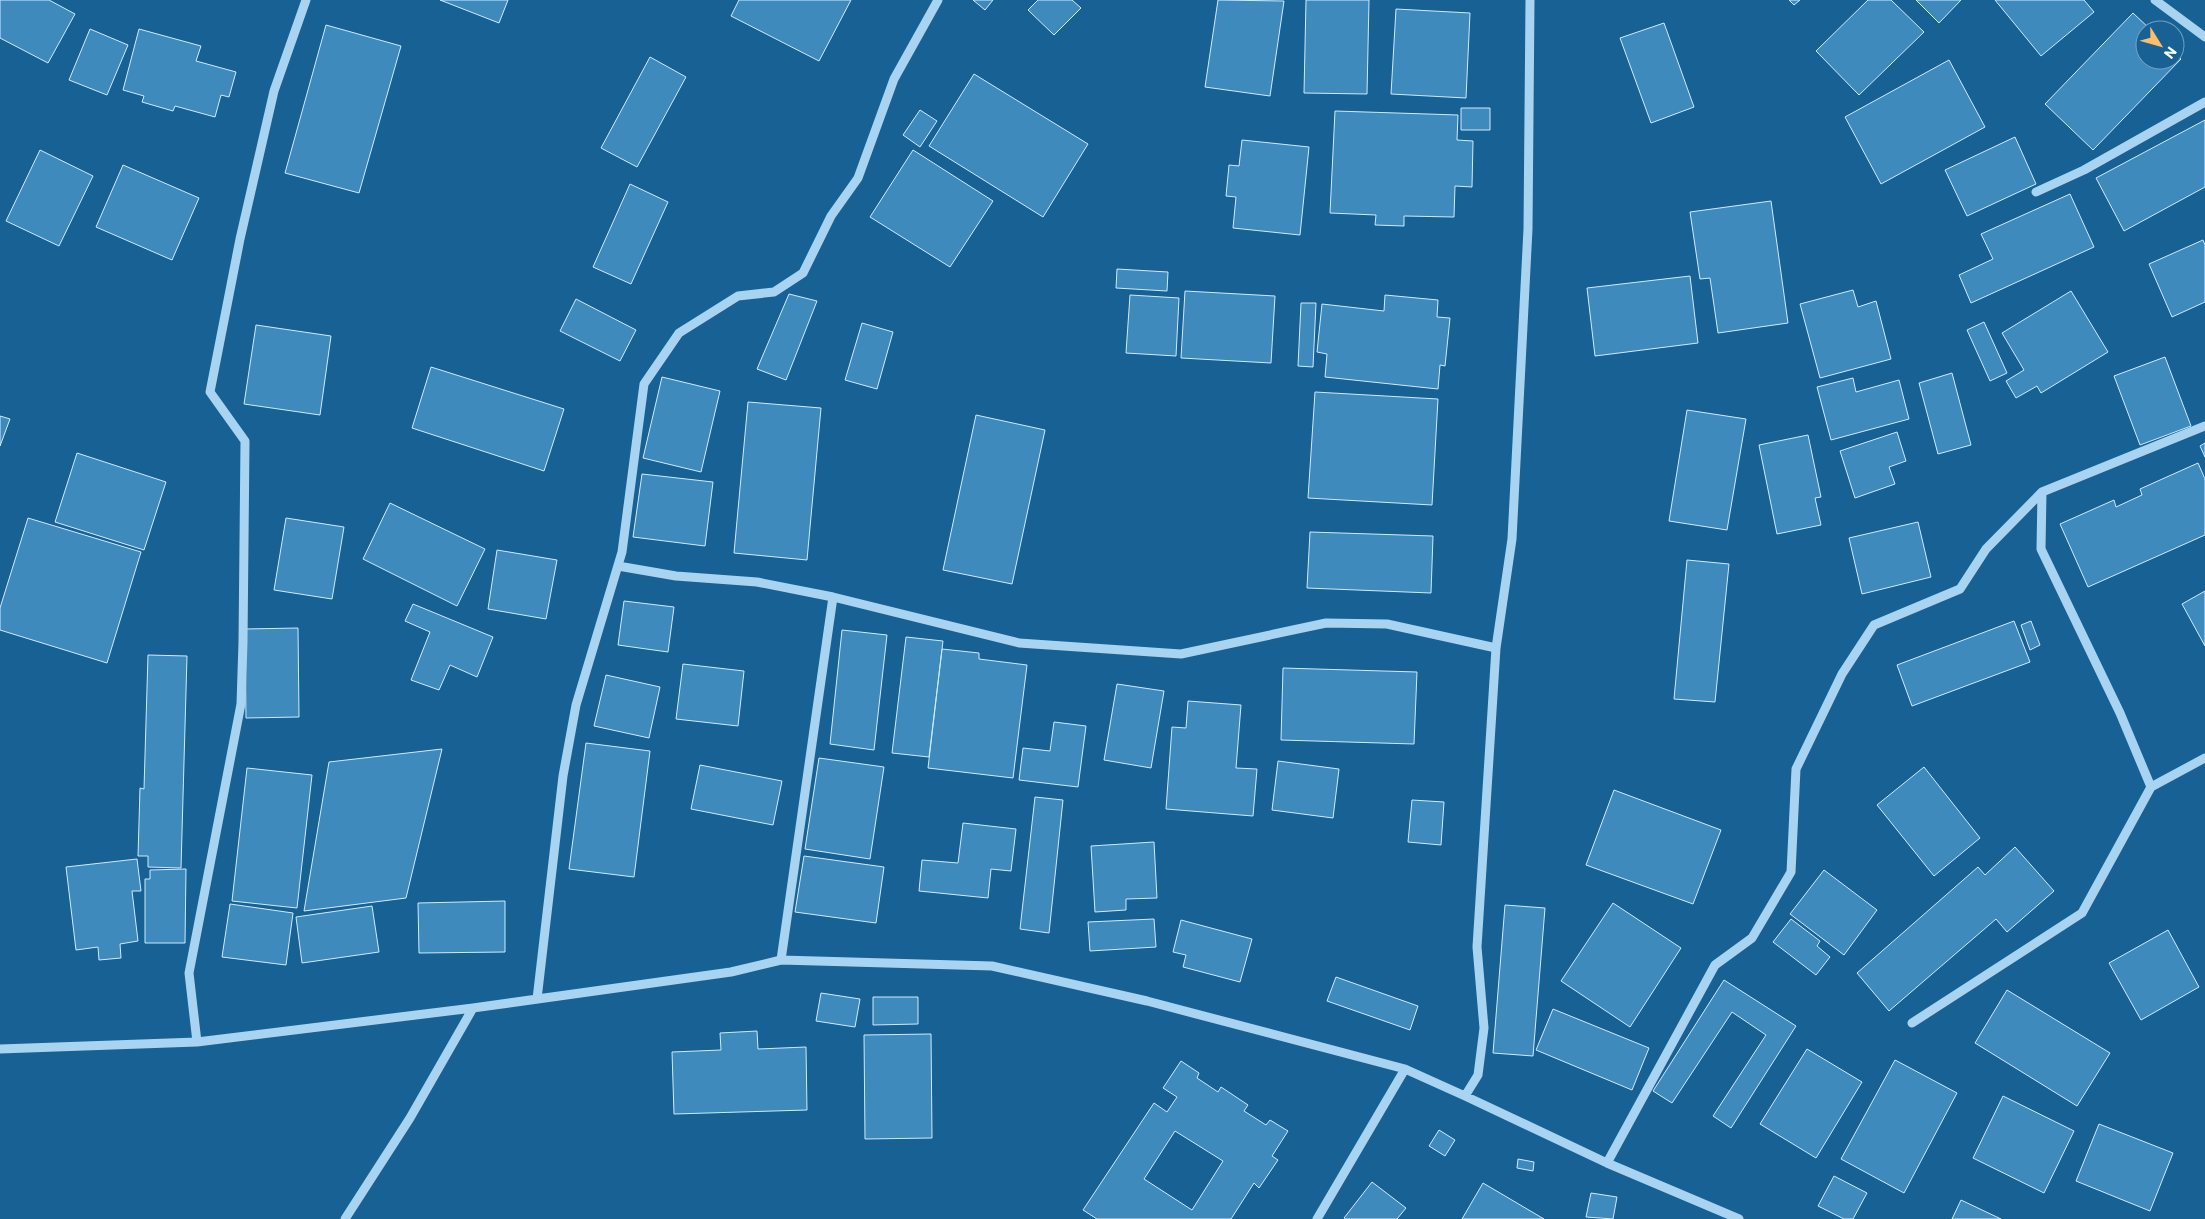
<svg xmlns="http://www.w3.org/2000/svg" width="2205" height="1219" viewBox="0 0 2205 1219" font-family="Commissioner,sans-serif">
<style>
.building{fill:#3f8abd;stroke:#cfeafc;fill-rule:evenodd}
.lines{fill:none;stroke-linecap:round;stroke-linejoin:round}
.minor{stroke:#a8d4f1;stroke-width:9}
</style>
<rect width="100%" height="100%" fill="#176195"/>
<path class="building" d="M0,0H49L75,14L48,63L0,38Z
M440,0H508L499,23Z
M739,0H851L819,61L731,16Z
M973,0H993L985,10Z
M1038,0H1072L1081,8L1054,35L1028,10Z
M1218,0L1284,1L1270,96L1205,87Z
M1306,0H1369L1367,94L1304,93Z
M1789,0H1800L1794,5Z
M1868,0H1891L1924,32L1859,95L1816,51Z
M1916,0H1961L1939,23Z
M1995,0H2084L2094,12L2041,56Z
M1396,9L1470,13L1466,98L1391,94Z
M2133,13L2151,30H2145V60H2175V53L2181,59L2093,150L2045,104Z
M1664,23L1694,107L1651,123L1620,38Z
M326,25L401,46L359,193L285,173Z
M90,29L128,45L107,95L69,80Z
M139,29L201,46L196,61L236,72L229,97L221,95L215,117L175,106L173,111L142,102L144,96L123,90Z
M650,57L686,77L637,167L601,148Z
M1949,60L1985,127L1881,184L1845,117Z
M974,74L1088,144L1043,217L929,146Z
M1461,108H1490V130H1461Z
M920,110L937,121L920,147L903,135Z
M1335,111L1458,115L1457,140L1473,141L1472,187L1455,186L1454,217L1404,216V226L1375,225L1376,215L1330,213Z
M2205,120V187L2124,231L2096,178Z
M2015,137L2036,184L1967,216L1945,170Z
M1242,140L1309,147L1300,235L1233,228L1236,197L1226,196L1229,165L1239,166Z
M40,150L93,176L59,246L6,221Z
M913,150L993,201L950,267L870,217Z
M123,165L199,198L172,260L96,227Z
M630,184L668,202L631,284L593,267Z
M2070,194L2094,247L1971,303L1959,275L1993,259L1981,234Z
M1771,201L1788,323L1718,333L1710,278L1700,279L1690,212Z
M2203,240L2205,245V302L2172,317L2149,264Z
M1117,269L1168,272L1167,291L1116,288Z
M1690,276L1698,343L1595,356L1587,288Z
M1853,290L1858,307L1876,301L1891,359L1820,378L1800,304Z
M1185,291L1275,296L1271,363L1181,358Z
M2071,291L2108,352L2041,393L2037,386L2016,398L2006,381L2024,370L2002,333Z
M789,294L817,301L786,380L757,369Z
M1130,295L1179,298L1176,356L1126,353Z
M1385,295L1438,300L1437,317L1450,318L1445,366L1440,365L1438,389L1325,377L1327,354L1317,352L1322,304L1384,311Z
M576,299L636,330L620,361L560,331Z
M1301,303H1316L1313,367L1298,366Z
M1984,322L2007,373L1990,381L1967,330Z
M862,323L893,332L877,389L845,380Z
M256,325L331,336L320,415L244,404Z
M2165,357L2191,426L2140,445L2114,376Z
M431,367L564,409L544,471L412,428Z
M1952,373L1971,445L1938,454L1919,383Z
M662,377L720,391L701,472L643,458Z
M1853,378L1856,392L1899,380L1909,419L1831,440L1817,387Z
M1315,392L1438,399L1432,505L1308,498Z
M748,402L821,408L807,560L734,553Z
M1687,410L1746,419L1727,530L1669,521Z
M976,415L1045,430L1012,584L943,570Z
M0,416L10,419L0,446Z
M1897,432L1906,461L1889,467L1895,484L1855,498L1840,451Z
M1808,435L1821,497L1815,498L1821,525L1777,534L1759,445Z
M2205,443V457L2200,446Z
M77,453L166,482L144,550L55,522Z
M2198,463L2205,479V535L2088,587L2060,524L2114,500L2116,507L2142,495L2140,489Z
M642,474L713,482L705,546L633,537Z
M390,503L485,549L457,606L363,559Z
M28,518L141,552L107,663L0,630V608Z
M286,518L344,527L332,599L274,590Z
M1918,522L1931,577L1862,594L1849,538Z
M1310,532L1433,536L1431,593L1307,588Z
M497,550L557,560L546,619L488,609Z
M1687,560L1729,564L1715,702L1674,699Z
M2205,591V646L2182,604Z
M624,601L674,607L668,652L618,645Z
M413,604L493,637L477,677L450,665L439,690L411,680L430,632L405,621Z
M2014,621L2030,662L1912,706L1897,665Z
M2031,621L2040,645L2030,650L2021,625Z
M298,628L299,717L246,718L245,629Z
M842,630L887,635L874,750L830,744Z
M906,637L943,641L929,757L892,753Z
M942,649L979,653V659L1027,665L1013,778L928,768Z
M148,655L187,656L181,868L148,867V856H138L140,788L144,789Z
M683,664L744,671L738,726L676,719Z
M1283,668L1417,672L1414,744L1281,740Z
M606,675L660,687L649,738L594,726Z
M1117,684L1164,691L1151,768L1104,760Z
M1188,701L1241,705L1236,768L1257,769L1253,816L1166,809L1172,727L1186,728Z
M1054,722L1086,726L1078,787L1019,780L1023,748L1050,751Z
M586,743L650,751L634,877L569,869Z
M442,749L406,898L304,911L329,762Z
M819,758L884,767L870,859L805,849Z
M1278,761L1339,769L1333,818L1272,810Z
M700,765L782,781L773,825L691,809Z
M1924,767L1980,838L1934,876L1877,805Z
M247,768L312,775L297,908L232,901Z
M1614,790L1721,830L1693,904L1586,865Z
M1035,797L1063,800L1049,933L1020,929Z
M1412,800L1444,802L1441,845L1408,842Z
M963,823L1016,829L1011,871L991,869L988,898L919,891L922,860L958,863Z
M1154,842L1157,898L1126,899V910L1095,912L1091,846Z
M2015,847L2054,891L2007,932L1996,919L1889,1011L1857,973L1978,867L1985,875Z
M804,856L884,867L876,923L795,912Z
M137,859L141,891H132L138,941L120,944L121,958L99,960L98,947L76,950L66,867Z
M186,869L185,943H145V879H150V870Z
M1824,870L1877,910L1844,955L1790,914Z
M505,901V952L419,953L418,903Z
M1613,903L1681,948L1630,1027L1561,981Z
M230,904L293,913L286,965L222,957Z
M1505,905L1545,908L1533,1056L1493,1053Z
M372,906L379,952L302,963L296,917Z
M1154,919L1156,947L1090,951L1088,922Z
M1791,919L1820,941L1817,946L1830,957L1816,975L1773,942Z
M1181,920L1252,939L1240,982L1183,967L1186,955L1173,952Z
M2168,930L2199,987L2141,1020L2109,963Z
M1336,977L1418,1006L1410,1030L1327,1001Z
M1724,980L1796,1026L1731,1128L1713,1116L1766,1035L1732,1012L1672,1103L1653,1091Z
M2007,990L2110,1053L2077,1106L1975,1043Z
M821,993L860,999L855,1027L816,1021Z
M873,997H918V1024L873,1025Z
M1553,1009L1649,1048L1632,1090L1536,1050Z
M757,1031L758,1049L806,1047L807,1110L674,1114L672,1052L721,1050L720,1033Z
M931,1034L932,1138L865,1139L864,1035Z
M1807,1049L1862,1082L1816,1158L1760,1124Z
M1895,1060L1957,1093L1904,1193L1841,1159Z
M1181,1061L1199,1073L1197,1078L1218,1092L1221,1087L1248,1105L1244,1111L1266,1125L1270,1120L1288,1131L1272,1156L1278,1160L1259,1188L1254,1183L1231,1219H1097L1083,1210L1154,1103L1167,1112L1177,1097L1163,1088ZM1175,1131L1223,1161L1192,1210L1144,1179Z
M2003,1096L2074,1131L2044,1193L1973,1158Z
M2099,1124L2173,1153L2150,1211L2076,1181Z
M1439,1130L1455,1140L1445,1156L1429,1146Z
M1518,1159L1534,1162L1533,1171L1517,1168Z
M1834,1176L1867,1193L1853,1219H1844L1818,1206Z
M1372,1182L1406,1208L1397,1219H1346L1344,1218Z
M1483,1183L1544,1219H1462Z
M1591,1193L1617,1197L1613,1219L1586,1217Z
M1961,1200L2001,1219H1952Z"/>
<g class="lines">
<path class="minor" d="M2155,0L2205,37
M2036,192L2084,170L2205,102
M618,566L676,576L757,582L833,597L1019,643L1181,654L1326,623L1387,624L1496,648
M2151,787L2120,713L2041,549L2042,492L2205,426
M781,960L833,597
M537,999L563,776L576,705L622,552L644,384L679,333L738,296L774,292L803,273L831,216L858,178L894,79L938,0
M1912,1023L2082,913L2151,787L2205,758
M197,1042L189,973L241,704L243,642L245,441L210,392L240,239L274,91L306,0
M0,1049L197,1042L473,1008L731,972L781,960L992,966L1147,1001L1405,1069L1465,1096L1607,1163L1739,1219
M1465,1096L1478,1075L1484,1028L1477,947L1496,648L1512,539L1528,229L1530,0
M1607,1163L1715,965L1752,938L1791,872L1796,769L1842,674L1874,625L1960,589L1986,549L2042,492
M345,1219L410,1118L473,1008
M1317,1219L1405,1069"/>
</g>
<g transform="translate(2160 45) rotate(127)"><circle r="24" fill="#176195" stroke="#74a0bf"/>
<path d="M0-4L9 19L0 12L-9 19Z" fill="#ffbd68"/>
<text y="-8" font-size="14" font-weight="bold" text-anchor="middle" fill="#ffffff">N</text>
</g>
</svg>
